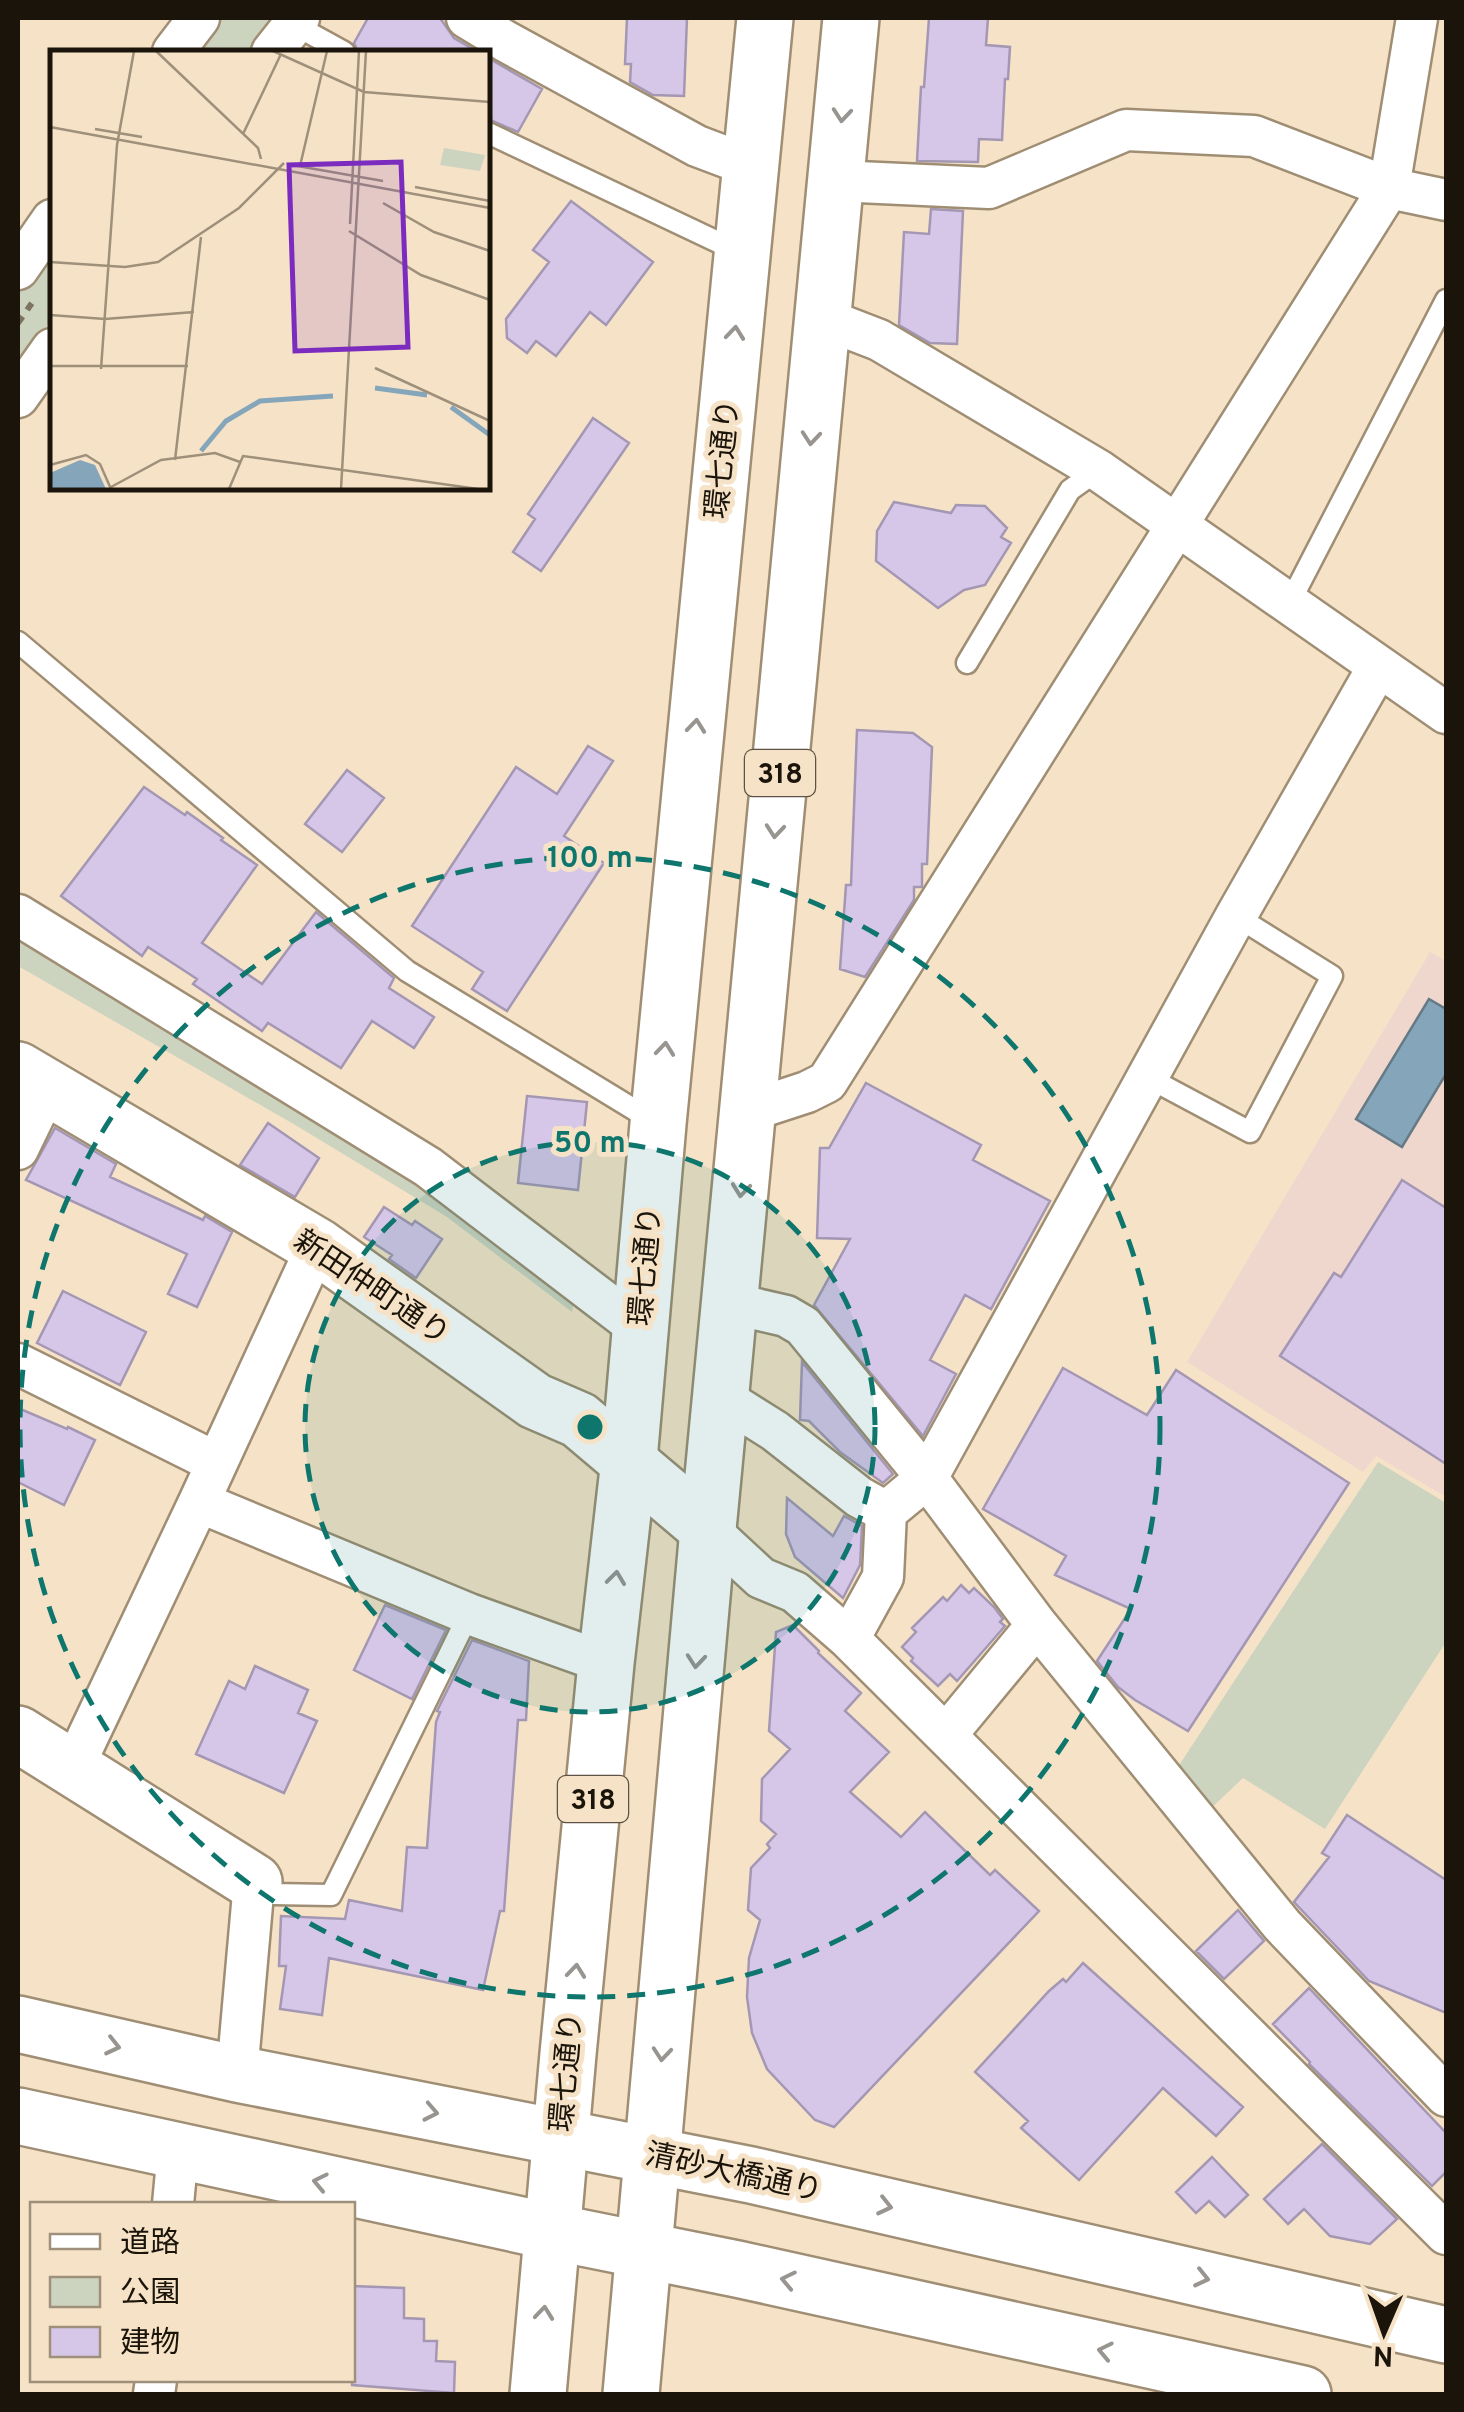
<svg xmlns="http://www.w3.org/2000/svg" width="1464" height="2412" viewBox="0 0 1464 2412" font-family="Overpass,'Noto Sans JP',sans-serif">
<style>
.education{fill:#efd7cd}
.green{fill:#ccd3bf}
.water{fill:#85a6ba;stroke:#657a85;stroke-width:2.5}
.building{fill:#d6c7e8;stroke:#a497b3;stroke-width:2.5}
.lines{fill:none;stroke-linecap:round;stroke-linejoin:round}
.lane-casing{stroke:#9f8e74;stroke-width:25}
.street-casing{stroke:#9f8e74;stroke-width:45}
.secondary-casing{stroke:#9f8e74;stroke-width:60}
.primary-casing{stroke:#9f8e74;stroke-width:60}
.path{stroke:#7e7260;stroke-width:6;stroke-dasharray:8 8;stroke-linecap:butt}
.lane{stroke:#fff;stroke-width:20}
.street{stroke:#fff;stroke-width:40}
.secondary{stroke:#fff;stroke-width:55}
.primary{stroke:#fff;stroke-width:55}
.oneway{stroke:#989591}
.ring{fill:none;stroke:#0f766e;stroke-width:5;stroke-dasharray:18 12}
.labels{text-anchor:middle;stroke-width:10;stroke-linejoin:round;paint-order:stroke}
.shield{fill:#f6e3c7;stroke:#5d5243;stroke-width:2.5}
.shield-label{font-size:28px;font-weight:bold;fill:#1b140a}
.street-label{font-size:30px;fill:#1b140a;stroke:#f6e3c7}
.inset-river{fill:none;stroke:#85a6ba;stroke-width:5}
.inset-road{fill:none;stroke:#9e907b;stroke-width:2.5}
.view{fill:#7b2cbf;fill-opacity:0.15;stroke:#7b2cbf;stroke-width:5}
.inset-edge{fill:none;stroke:#1b140a;stroke-width:5}
.centre{fill:#0f766e;stroke:#f6e3c7;stroke-width:5}
.ring-label{font-size:30px;text-anchor:middle;font-weight:bold;fill:#0f766e;stroke:#f6e3c7;stroke-width:10;stroke-linejoin:round;paint-order:stroke}
</style>
<rect width="100%" height="100%" fill="#f6e3c7"/>
<path class="education" d="M1430,952L1446,961V1497L1376,1456L1363,1472L1187,1362Z"/>
<path class="green" d="M217,18H279L251,52H191Z
M52,242V319L18,366V290Z
M18,938L422,1177L576,1289L572,1312L447,1217L297,1126L18,966Z
M1378,1462L1446,1503V1642L1325,1829L1243,1778L1206,1813L1172,1776Z"/>
<path class="water" d="M1429,999L1446,1009V1074L1402,1147L1356,1119Z"/>
<path class="building" d="M368,18H440L454,38L478,52H358L354,43Z
M627,18H687L684,96L653,95L630,82L631,64H625Z
M929,18H988L986,45L1010,47L1008,79H1005L1002,140L979,139L978,162L917,161L921,87H924Z
M488,58L542,89L518,132L488,119Z
M571,201L653,262L606,325L590,312L556,356L536,341L527,353L507,338L506,319L549,262L533,250Z
M931,209L963,211L957,344L930,343L899,325L904,232L929,234Z
M593,418L629,443L541,571L513,552L535,519L528,514Z
M894,502L951,513L956,505L985,506L1007,528L1001,537L1011,543L985,585L964,590L938,608L876,561L877,531Z
M857,730L913,733L932,747L927,864H922V887H914V900L865,977L840,969L846,885H851Z
M588,746L613,761L564,836L604,863L507,1011L472,989L483,972L412,926L516,767L557,794Z
M347,770L384,798L342,852L305,824Z
M144,787L185,815L187,812L223,838L221,840L257,865L202,943L262,984L316,912L394,978L389,988L434,1017L414,1048L372,1021L341,1068L268,1023L262,1031L193,984L197,979L148,947L142,956L61,896Z
M866,1083L981,1145L973,1160L1050,1201L991,1309L965,1295L930,1360L956,1374L923,1436L814,1305L850,1239L817,1238L820,1148H829Z
M527,1096L587,1102L578,1190L518,1183Z
M268,1123L319,1158L295,1197L240,1165Z
M55,1128L116,1164L110,1177L203,1220L205,1216L232,1232L197,1307L168,1294L187,1254L26,1180Z
M1402,1180L1446,1208V1464L1280,1356L1334,1273L1341,1277Z
M384,1207L412,1225L415,1221L442,1239L416,1278L389,1259L392,1255L364,1237Z
M63,1291L146,1332L120,1385L37,1343Z
M802,1362L893,1474L883,1483L840,1452L809,1421L800,1420Z
M1063,1368L1147,1415L1176,1370L1349,1483L1188,1731L1135,1700L1118,1687L1097,1661L1131,1609L1055,1575L1066,1556L983,1509Z
M18,1408L67,1429L68,1427L95,1440L64,1505L18,1482Z
M787,1498L833,1536L844,1516L862,1526L860,1565L843,1598L795,1557L786,1534Z
M961,1585L969,1593L974,1588L994,1607L1003,1619L1000,1622L1005,1626L957,1681L950,1674L938,1686L911,1661L913,1658L902,1647L916,1632L912,1628L943,1597L947,1601Z
M385,1605L446,1630L412,1699L354,1670Z
M793,1625L819,1651L818,1653L861,1693L845,1711L889,1752L850,1792L901,1837L925,1812L990,1875L995,1870L1039,1911L834,2127L815,2120L767,2069L752,2033L747,1997L749,1958L760,1920L748,1910L751,1868L770,1848L767,1844L776,1834L761,1821L762,1779L790,1749L769,1731L776,1632Z
M472,1640L529,1661L526,1720H518L504,1911H500L483,1990L329,1958L322,2015L280,2009L286,1966H279L281,1916L345,1919L349,1900L402,1911L407,1847L427,1848L436,1722L440,1712L437,1711Z
M255,1666L308,1690L298,1713L317,1721L284,1793L196,1754L229,1681L245,1689Z
M1347,1815L1446,1880V2013L1369,1981L1294,1902L1329,1857L1322,1853Z
M1238,1910L1264,1941L1224,1979L1196,1951Z
M1083,1963L1243,2107L1216,2136L1163,2088L1079,2180L1021,2128L1028,2121L975,2072L1049,1991L1063,1979L1066,1982Z
M1309,1988L1446,2133V2172L1432,2186L1309,2064L1310,2062L1273,2024Z
M1322,2144L1397,2219L1370,2244L1330,2236L1304,2209L1288,2224L1264,2199Z
M1212,2157L1248,2195L1225,2217L1209,2201L1196,2213L1176,2192Z
M352,2286L404,2288V2318L424,2319V2341H437L436,2361L455,2362L454,2393L352,2385Z"/>
<g class="lines">
<defs>
<path id="lane" d="M293,24L344,52
M488,133L739,252
M1289,604L1446,300
M18,642L407,971L653,1121
M967,663L1070,490L1098,470
M1147,1077L1250,1132L1332,976L1236,916
M254,1882L273,1894L331,1895L469,1614"/>
<path id="street" d="M467,18L505,41L697,146L750,166
M173,52L199,18
M272,52L299,18
M836,181L989,188L1126,130L1254,136L1389,188L1446,200
M18,269L52,220
M822,318L879,340L1098,470L1446,713
M18,397L52,349
M18,915L428,1167L639,1328
M749,1111L807,1092L827,1082L1389,188L1417,18
M18,1149L47,1089
M730,1303L786,1316L803,1326L927,1478L1037,1625L1282,1925L1446,2096
M18,1364L217,1463
M721,1397L775,1431L859,1497L886,1512
M199,1502L469,1614L606,1663
M708,1529L761,1578L795,1592L849,1639L1446,2234
M849,1639L883,1577L886,1512L927,1478L1236,916L1378,667
M946,1735L1037,1625
M73,1768L199,1502L317,1246
M237,2074L254,1882
M173,2204L178,2151
M154,2394L156,2380"/>
<path id="secondary" d="M18,1070L317,1246L535,1401L579,1420L708,1529
M18,1734L254,1882
M18,2024L237,2074L751,2175L1446,2335
M18,2116L553,2232L737,2269L1303,2394"/>
<path id="primary" d="M538,2394L568,2054L606,1663L629,1460L658,1124L765,18
M631,2394L708,1529L851,18"/>
</defs>
<use href="#lane" class="lane-casing"/>
<use href="#street" class="street-casing"/>
<use href="#secondary" class="secondary-casing"/>
<use href="#primary" class="primary-casing"/>
<path class="path" d="M18,323L32,303"/>
<use href="#lane" class="lane"/>
<use href="#street" class="street"/>
<use href="#secondary" class="secondary"/>
<use href="#primary" class="primary"/>
</g>
<defs><path id="oneway-chevron" d="M-2-3.5L2.5 0L-2 3.5" fill="none" stroke-width="1.6" stroke-linecap="round" stroke-linejoin="round" transform="scale(2.5)"/></defs>
<g class="oneway">
<use href="#oneway-chevron" transform="translate(842 115) rotate(95)"/>
<use href="#oneway-chevron" transform="translate(735 333) rotate(-84)"/>
<use href="#oneway-chevron" transform="translate(811 438) rotate(95)"/>
<use href="#oneway-chevron" transform="translate(696 726) rotate(-84)"/>
<use href="#oneway-chevron" transform="translate(775 831) rotate(95)"/>
<use href="#oneway-chevron" transform="translate(665 1049) rotate(-84)"/>
<use href="#oneway-chevron" transform="translate(741 1190) rotate(96)"/>
<use href="#oneway-chevron" transform="translate(616 1578) rotate(-83)"/>
<use href="#oneway-chevron" transform="translate(696 1661) rotate(95)"/>
<use href="#oneway-chevron" transform="translate(576 1971) rotate(-84)"/>
<use href="#oneway-chevron" transform="translate(113 2046) rotate(13)"/>
<use href="#oneway-chevron" transform="translate(662 2054) rotate(95)"/>
<use href="#oneway-chevron" transform="translate(431 2112) rotate(11)"/>
<use href="#oneway-chevron" transform="translate(320 2182) rotate(-168)"/>
<use href="#oneway-chevron" transform="translate(885 2206) rotate(13)"/>
<use href="#oneway-chevron" transform="translate(1202 2278) rotate(13)"/>
<use href="#oneway-chevron" transform="translate(788 2280) rotate(-168)"/>
<use href="#oneway-chevron" transform="translate(544 2313) rotate(-84)"/>
<use href="#oneway-chevron" transform="translate(1105 2351) rotate(-168)"/>
</g>
<circle cx="590" cy="1427" r="285" fill="#0f766e" fill-opacity=".12"/>
<g class="ring">
<circle cx="590" cy="1427" r="285"/>
<circle cx="590" cy="1427" r="570"/>
</g>
<g class="labels">
<g class="shield">
<rect x="745" y="750" width="70" height="46" rx="8"/>
<rect x="558" y="1776" width="70" height="46" rx="8"/>
</g>
<g class="shield-label">
<text x="780" y="783">318</text>
<text x="593" y="1809">318</text>
</g>
<g class="street-label">
<text transform="translate(722 459) rotate(-84)" y="10">環七通り</text>
<text transform="translate(645 1266) rotate(-85)" y="10">環七通り</text>
<text transform="translate(372 1287) rotate(34)" y="10">新田仲町通り</text>
<text transform="translate(566 2072) rotate(-85)" y="10">環七通り</text>
<text transform="translate(734 2172) rotate(12)" y="10">清砂大橋通り</text>
</g>
</g>
<g transform="translate(50 50)">
<rect width="440" height="440" fill="#f6e3c7"/>
<path d="M394,98L435,105L430,121L390,115Z" fill="#ccd3bf"/>
<path d="M30,410L45,415L56,439H0V423Z" fill="#85a6ba"/>
<path class="inset-river" d="M325,338L377,345M401,357L440,385M151,401L176,371L210,351L283,346"/>
<path class="inset-road" d="M106,1L208,98L211,109M223,1L314,42L440,52M0,77L440,158M45,79L92,87M193,84L231,4M242,115L333,131M250,116L277,1M365,137L440,151M333,153L384,182L440,201M300,174L309,1M299,181L371,225L440,250M0,212L75,217L108,212L189,158L234,113M0,265L55,269L144,262M0,316H138M325,318L440,371M51,319L67,95L84,1M125,410L151,187M0,415L36,405L50,414L61,439M61,437L111,410L165,403L190,412M179,439L193,406L428,439M291,439L316,1"/>
<path class="view" d="M351,112L358,297L245,301L239,115Z"/>
<rect width="440" height="440" class="inset-edge"/>
</g>
<circle cx="590" cy="1427" r="15" class="centre"/>
<g class="ring-label">
<text x="590" y="867">100 m</text>
<text x="590" y="1152">50 m</text>
</g>
<rect width="1464" height="2412" fill="none" stroke="#1b140a" stroke-width="40"/>
<rect x="30" y="2202" width="325" height="180" fill="#f6e3c7" stroke="#9e907b" stroke-width="2.5"/>
<rect x="50" y="2234" width="50" height="15" fill="#ffffff" stroke="#9e907b" stroke-width="2.5"/>
<text x="120" y="2252" font-size="30" fill="#1b140a">道路</text>
<rect x="50" y="2277" width="50" height="30" fill="#ccd3bf" stroke="#9e907b" stroke-width="2.5"/>
<text x="120" y="2302" font-size="30" fill="#1b140a">公園</text>
<rect x="50" y="2327" width="50" height="30" fill="#d6c7e8" stroke="#9e907b" stroke-width="2.5"/>
<text x="120" y="2352" font-size="30" fill="#1b140a">建物</text>
<g transform="translate(1384 2332) rotate(182)" stroke="#f6e3c7" stroke-width="8" paint-order="stroke">
<path d="M0-8L18 38L0 25L-18 38Z" fill="#1b140a"/>
<text y="-15" font-size="28" font-weight="bold" text-anchor="middle" fill="#1b140a">N</text>
</g>
</svg>
